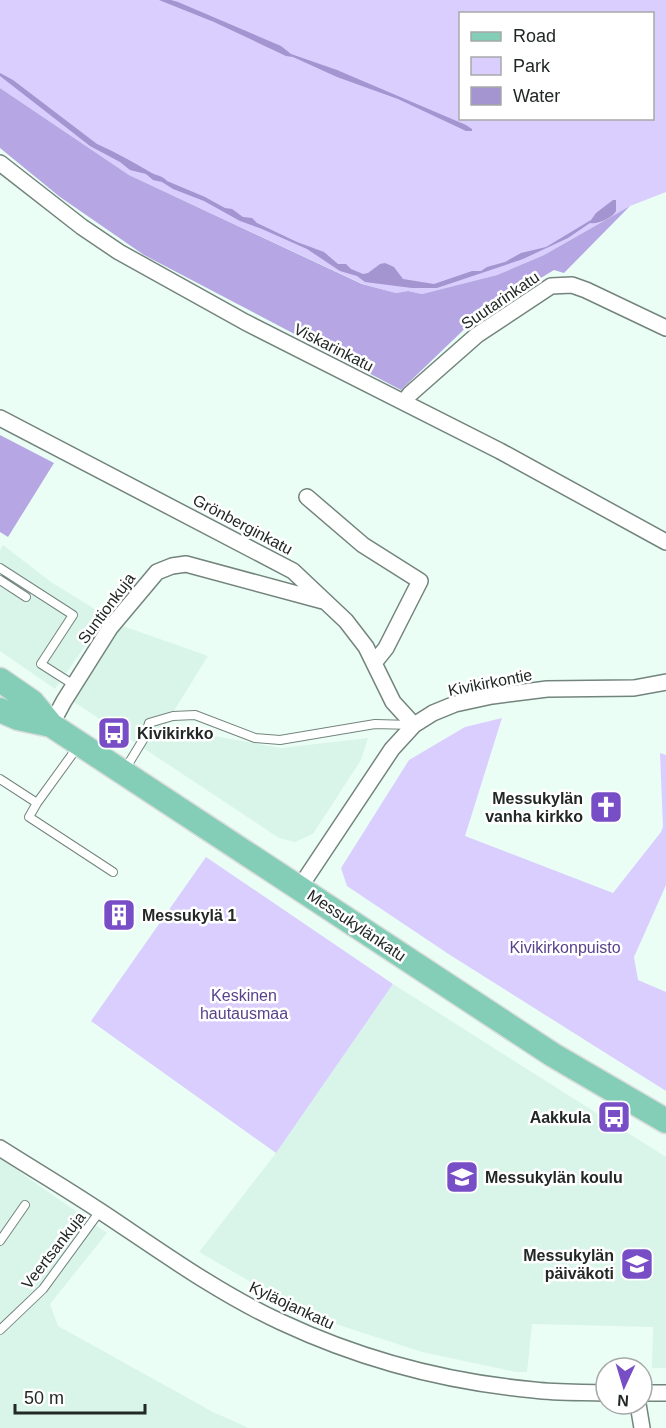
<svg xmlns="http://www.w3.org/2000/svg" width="666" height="1428" viewBox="0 0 666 1428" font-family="Arial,sans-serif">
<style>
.built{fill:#d9f5e9}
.green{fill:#d9cefd;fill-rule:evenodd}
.forest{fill:#b6a7e4}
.water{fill:#a494d0}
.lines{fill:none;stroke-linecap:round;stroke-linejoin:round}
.lane-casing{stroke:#73847d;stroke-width:10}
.street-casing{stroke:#73847d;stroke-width:18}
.primary-casing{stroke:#dbdddc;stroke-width:27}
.lane{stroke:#fff;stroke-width:8}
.street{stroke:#fff;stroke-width:15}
.primary{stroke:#84ceb8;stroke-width:24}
.labels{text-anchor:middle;stroke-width:5;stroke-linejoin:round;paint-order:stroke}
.street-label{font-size:16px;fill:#212825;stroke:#fff}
.poi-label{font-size:16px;font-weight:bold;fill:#212825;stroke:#fff;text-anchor:start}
.park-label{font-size:16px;fill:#59428b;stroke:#fff}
</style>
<rect width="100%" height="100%" fill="#ebfef6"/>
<path class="built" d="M3,545L51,582L106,616L55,689L0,651V550Z
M120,625L208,656L164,727L281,748L368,738L361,760L313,834L295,842L279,838L71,700Z
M393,984L666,1157V1368H652L653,1327L532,1324L527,1372H516L422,1352L308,1315L199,1252L276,1153Z
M0,1158L107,1233L50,1304L58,1326L213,1412L249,1428H0Z"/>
<path class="green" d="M0,0H666V192L630,206L544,255L497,275L422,294L408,291L396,293L363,284L129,175L0,88ZM460,14H652V118H460Z
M502,718L465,836L613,893L661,832L663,827L660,753L666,755V885L634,957L638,980L666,992V1091L450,955L347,886L341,868L409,760L465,727Z
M206,857L393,984L276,1153L91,1021Z"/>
<path class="forest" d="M0,88L129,175L362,284L396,293L408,291L422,294L497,275L544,255L630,206L564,273L554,270L477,317L401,390L144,255L60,197L0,148Z
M0,435L54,463L8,537L0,532Z"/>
<path class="water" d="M159,0H171L178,2L281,46L291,54L337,70L466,125L472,129V131H466L398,99L337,77L293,57L286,56L214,22Z
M0,73L13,80L97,144C115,152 133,162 150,172C156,176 162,175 167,181L205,197L225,208L232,209L243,217L252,218L257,223L297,242L324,252L338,264H346L351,269L363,274L368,273L380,264L385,263L394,267L403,279L434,284L472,271H481L487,267L505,262L521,253L546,247L591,220L596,213L613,200H616C616,201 616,210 616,211C613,218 596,225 590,223L568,238L523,259L437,288H412L365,282L357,276L340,271L307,249L262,229L240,221L204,201L173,189L162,182L153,180L146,174L130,170L120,162L90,146L0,76Z"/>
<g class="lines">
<defs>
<path id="lane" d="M0,568L73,615L41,664L74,685
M0,580L26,597
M124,771L146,735L149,723L173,716L195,715L255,738L280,740L375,724L412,725
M0,779L37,803L79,745
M37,803L29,817L113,872
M0,1241L25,1205
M0,1330L43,1289L100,1211"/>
<path id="street" d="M0,163L82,227L119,252L245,322L500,451L666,542
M404,402L410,394L477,335L551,286L572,285L586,290L666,328
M0,418L293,571L346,621L366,647L393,702L414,725
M307,497L363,545L420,581L386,648L374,663
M51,725L64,701L110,628L157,572L172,566L186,564L323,601
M300,887L392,749L414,725L433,713L455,704L492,696L547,689L634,688L666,682
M0,1148C33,1169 67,1189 100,1211C159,1250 216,1292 281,1322C360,1359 447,1382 534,1390C557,1393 582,1392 606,1393
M642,1393H666
M638,1404L642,1428"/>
<path id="primary" d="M0,680L32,702L51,725L553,1055L666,1121
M0,710L18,718L51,725"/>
</defs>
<use href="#lane" class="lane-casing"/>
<use href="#street" class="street-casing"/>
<use href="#primary" class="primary-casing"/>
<use href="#lane" class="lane"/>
<use href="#street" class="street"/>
<use href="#primary" class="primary"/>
</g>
<defs>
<symbol id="bus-square" viewBox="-11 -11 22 22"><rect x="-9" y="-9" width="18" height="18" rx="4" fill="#784ec6" stroke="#fff"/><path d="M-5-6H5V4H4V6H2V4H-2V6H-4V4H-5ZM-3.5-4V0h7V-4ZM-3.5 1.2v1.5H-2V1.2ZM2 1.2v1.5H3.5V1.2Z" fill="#fff"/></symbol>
<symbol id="church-square" viewBox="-11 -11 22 22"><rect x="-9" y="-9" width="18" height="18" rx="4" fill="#784ec6" stroke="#fff"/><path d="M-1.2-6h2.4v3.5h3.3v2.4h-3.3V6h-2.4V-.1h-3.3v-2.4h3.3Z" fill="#fff"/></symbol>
<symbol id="building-square" viewBox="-11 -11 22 22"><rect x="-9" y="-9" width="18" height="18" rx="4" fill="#784ec6" stroke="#fff"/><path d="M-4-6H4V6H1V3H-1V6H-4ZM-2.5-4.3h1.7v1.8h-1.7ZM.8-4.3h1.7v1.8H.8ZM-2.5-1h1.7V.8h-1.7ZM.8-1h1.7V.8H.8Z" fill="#fff"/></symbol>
<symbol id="school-square" viewBox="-11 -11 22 22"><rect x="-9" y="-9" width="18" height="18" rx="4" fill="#784ec6" stroke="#fff"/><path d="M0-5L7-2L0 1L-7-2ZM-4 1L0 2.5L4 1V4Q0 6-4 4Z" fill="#fff"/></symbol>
</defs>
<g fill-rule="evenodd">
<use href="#bus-square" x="95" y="714" width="38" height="38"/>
<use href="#church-square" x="587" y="788" width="38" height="38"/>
<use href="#building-square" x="100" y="896" width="38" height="38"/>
<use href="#bus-square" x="595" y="1098" width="38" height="38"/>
<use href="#school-square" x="443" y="1158" width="38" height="38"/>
<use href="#school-square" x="618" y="1245" width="38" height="38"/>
</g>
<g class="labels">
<g class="street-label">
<text transform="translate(500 300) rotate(-34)" y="6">Suutarinkatu</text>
<text transform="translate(334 347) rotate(27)" y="6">Viskarinkatu</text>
<text transform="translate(243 524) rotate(28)" y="6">Grönberginkatu</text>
<text transform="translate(106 608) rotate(-53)" y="6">Suntionkuja</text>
<text transform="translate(490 682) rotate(-11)" y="6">Kivikirkontie</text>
<text transform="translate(357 925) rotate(34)" y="6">Messukylänkatu</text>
<text transform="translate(53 1250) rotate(-52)" y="6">Veertsankuja</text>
<text transform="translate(292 1305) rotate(25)" y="6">Kyläojankatu</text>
</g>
<g class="poi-label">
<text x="137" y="739">Kivikirkko</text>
<text x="583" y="804" text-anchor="end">Messukylän<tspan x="583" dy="18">vanha kirkko</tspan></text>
<text x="142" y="921">Messukylä 1</text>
<text x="591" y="1123" text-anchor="end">Aakkula</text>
<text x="485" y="1183">Messukylän koulu</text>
<text x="614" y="1261" text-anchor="end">Messukylän<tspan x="614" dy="18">päiväkoti</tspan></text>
</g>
<g class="park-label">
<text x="565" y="953">Kivikirkonpuisto</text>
<text x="244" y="1001">Keskinen<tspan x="244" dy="18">hautausmaa</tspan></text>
</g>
</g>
<rect x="459" y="12" width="195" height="108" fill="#ffffff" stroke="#a6a9a8" stroke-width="1.5"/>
<rect x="471" y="32" width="30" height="9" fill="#84ceb8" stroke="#a6a9a8" stroke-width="1.5"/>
<text x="513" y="42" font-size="18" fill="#212825">Road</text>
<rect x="471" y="57" width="30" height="18" fill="#d9cefd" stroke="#a6a9a8" stroke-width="1.5"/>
<text x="513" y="72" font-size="18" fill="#212825">Park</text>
<rect x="471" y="87" width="30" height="18" fill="#a494d0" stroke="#a6a9a8" stroke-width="1.5"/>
<text x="513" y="102" font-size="18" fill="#212825">Water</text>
<g transform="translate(624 1386) rotate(184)"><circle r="28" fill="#ffffff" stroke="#a6a9a8" stroke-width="1.5"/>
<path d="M0-4.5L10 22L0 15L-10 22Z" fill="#784ec6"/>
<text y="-9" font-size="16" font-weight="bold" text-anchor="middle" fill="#212825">N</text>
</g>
<path d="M15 1404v9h130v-9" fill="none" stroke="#212825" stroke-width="3"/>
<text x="24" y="1404" font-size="18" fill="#212825" stroke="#ffffff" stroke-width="4.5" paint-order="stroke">50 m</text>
</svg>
